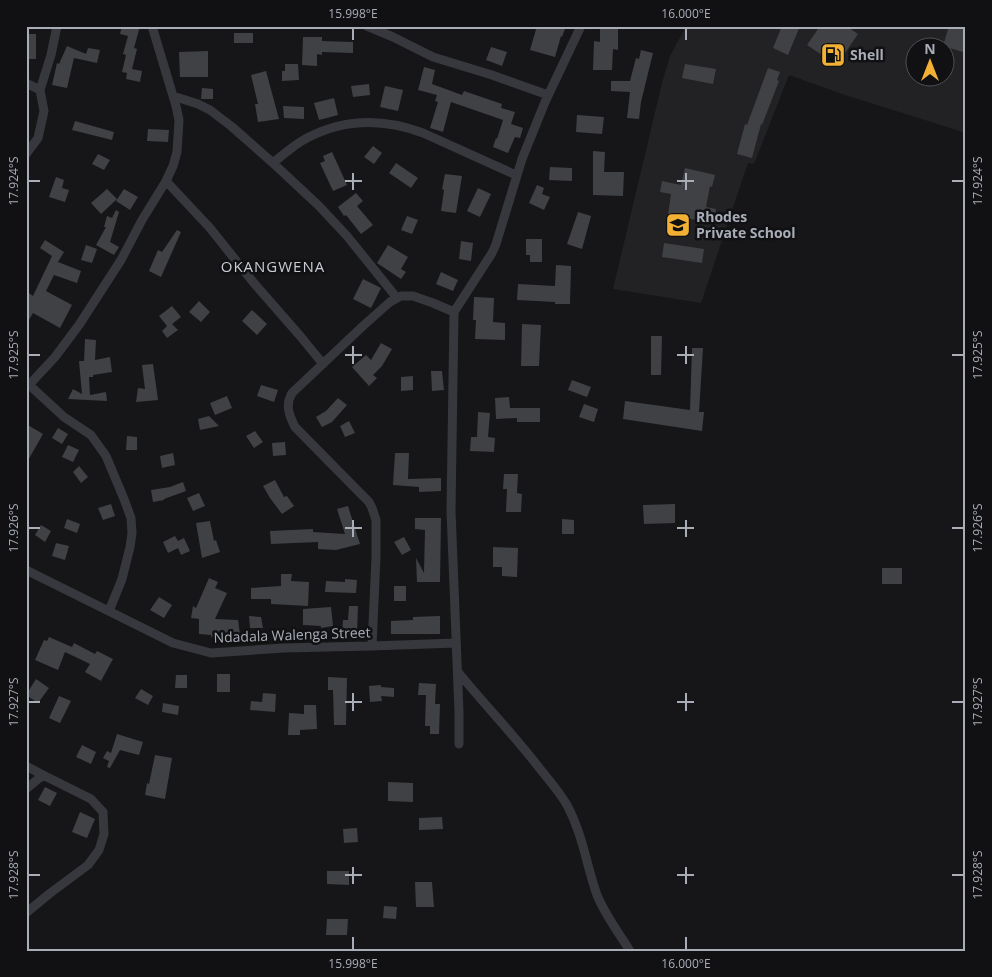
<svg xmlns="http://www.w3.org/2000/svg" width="992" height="977" viewBox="0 0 992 977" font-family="'Open Sans',sans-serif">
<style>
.built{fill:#222225;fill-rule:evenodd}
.building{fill:#404145}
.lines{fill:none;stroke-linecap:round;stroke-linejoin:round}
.street{stroke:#37383d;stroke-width:9}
.ticks{fill:none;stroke:#a8adb8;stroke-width:2}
.labels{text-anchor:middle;stroke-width:5;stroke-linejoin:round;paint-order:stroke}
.poi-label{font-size:14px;font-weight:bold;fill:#a8adb8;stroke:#111113;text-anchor:start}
.street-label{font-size:14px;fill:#a8adb8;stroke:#111113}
.neighbourhood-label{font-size:15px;letter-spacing:1px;fill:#c9ccd4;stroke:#111113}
.neatline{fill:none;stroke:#a8adb8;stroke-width:2}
.ticks-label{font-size:12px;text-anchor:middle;fill:#a8adb8}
</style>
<rect width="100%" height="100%" fill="#161618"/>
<path class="built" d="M686,26H966V133L845,95L789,75L754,164L748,163L701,303L613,289L662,83L670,56ZM914,48H944V78H914Z"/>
<path class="building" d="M122,26H140L134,48L137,49L132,69L142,71L140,82L126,79L127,73L122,72L126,55L123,54L128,36L120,34Z
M537,26H566L562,37L561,36L555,57L530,50Z
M600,26H618V50L613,49L612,70H593L594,41L600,42Z
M782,26H800L788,55L773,48Z
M820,26H846L858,34L837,65L807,45Z
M949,26H966V53L943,46Z
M234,33H253V43H234Z
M26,34H36V59H26Z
M303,37H322V41L353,42V53L322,52V55L317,54V66L302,65Z
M67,46L86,54L88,48L100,50L97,63L74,58L67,88L52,85L57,63L59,64Z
M491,47L507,52L502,66L486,60Z
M641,50L653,53L641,102L639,119L627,118L630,92L611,91V81H630L636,58L639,59Z
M208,51V77H180L179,52Z
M285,64H298L299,80L282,81V71H285Z
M685,64L716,69L713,84L682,78Z
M424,67L435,70L432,84L462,95L464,91L502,104L501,108L515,112L511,124L523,128L520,138L515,137L508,153L493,147L496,138L497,139L503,120L451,102L443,132L430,128L438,102L435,101L437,95L418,90Z
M768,68L780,72L777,80L779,81L762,125L761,124L752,158L737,154L745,124L747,125Z
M266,71L279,119L258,122L255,104H258L251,75Z
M369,84L370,95L353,97L351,86Z
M385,86L403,90L398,111L380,107Z
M202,88L213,89V99H201Z
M334,98L338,115L319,120L314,103Z
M283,106L304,107V119L284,118Z
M577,115L604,117L602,134L576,132Z
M75,121L114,132L112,140L72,130Z
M148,129L169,130L168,142L147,141Z
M373,146L382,153L374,164L364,157Z
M593,151L605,152L604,172H624L623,196L593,195Z
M332,152L347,185L333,191L320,163L325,161L323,156Z
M98,154L110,160L104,170L92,164Z
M396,163L418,178L411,188L389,173Z
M550,167L572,168V181L549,180Z
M685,168L715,175L712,187L710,186L706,207L716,209L714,223L668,215L671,194L660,192L662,181L681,185Z
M445,174L462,176L456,213L441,211L444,190L442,189Z
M56,177L64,180L62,188L69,190L65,202L49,197Z
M537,185L544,188L542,194L550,197L544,210L529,203Z
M478,188L491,194L480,217L467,211Z
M107,189L117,199L101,214L91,203Z
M124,189L138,197L130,210L116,201Z
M356,193L363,201L357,206L373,225L361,234L346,215L344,216L338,207Z
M116,210L119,212L110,242L119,247L114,255L96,245L106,227H104L107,216L112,218Z
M578,212L591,216L582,249L567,244Z
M407,216L418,220L412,234L401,230Z
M177,230L181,232L161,277L149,271L158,250L162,252Z
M526,239H542V262H530V255H526Z
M45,240L64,252L58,262L81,271L77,283L54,275L46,291L72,305L60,328L33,313L26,325V291L33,296L52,256L40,248Z
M461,241L473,243L471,261L459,259Z
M664,243L704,249L702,263L662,257Z
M86,245L97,249L92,263L81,260Z
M388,245L408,257L401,269L406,272L401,279L377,263Z
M556,265L571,266L570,304H555V302L517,300L518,284L555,286Z
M441,272L458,280L453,291L436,284Z
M363,279L381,288L371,308L353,299Z
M474,297L494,298L493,322L505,323V340L475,339L476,320H473Z
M199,301L210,312L201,322L189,312Z
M172,306L181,317L172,324L178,330L167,338L162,331L167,326L159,316Z
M252,310L267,324L257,335L242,321Z
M522,324L541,325L539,366H521Z
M651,336H662L661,375H651Z
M85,339L96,340L95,360L110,357L112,372L93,375V377H89L90,395L106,392L107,401L68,399L73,389L82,394L79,361H84Z
M381,343L392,349L382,366L373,375L377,378L369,386L352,367L366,355L371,360Z
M692,348H703L699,412H704L702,431L623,419L625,401L690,410Z
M153,364L158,400L136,402L138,388L145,389L142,365Z
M431,371H442L444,390L432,391Z
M413,376V390L401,391V377Z
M572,380L591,387L587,397L568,390Z
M261,385L278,390L274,402L257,396Z
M227,396L232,408L215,415L210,403Z
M509,397L510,408H540V422H517V418L496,419L495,398Z
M338,398L347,405L332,422L322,427L316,417L326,411Z
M584,404L598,409L594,422L579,417Z
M478,412L490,413L488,437L495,438L494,452L470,451L471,437H477Z
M209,416L219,426L200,430L198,419Z
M349,421L355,433L345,437L340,426Z
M26,424L43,434L26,464Z
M58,428L68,434L62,444L52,438Z
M255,431L263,442L254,448L246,436Z
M127,436L137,437V450H126Z
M285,442L286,455L273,456L272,443Z
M68,445L79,450L73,462L62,457Z
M173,453L175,465L162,468L160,456Z
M395,453H409L408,479L441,478V491L419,492V487L393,485Z
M79,466L88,477L81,483L73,472Z
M504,474H518L517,493L522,494L521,512H506L507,489H503Z
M275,480L284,497L287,496L294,506L282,514L270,498L263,486Z
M183,482L186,491L164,499V500L153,502L151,490L170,487Z
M199,493L205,506L193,511L187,498Z
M111,504L115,516L103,520L98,508Z
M675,504V523L644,524L643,505Z
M348,506L360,544L336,550L318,549V542L271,544L270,531L313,529V532L345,534L337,509Z
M415,518H441L440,582H417L416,558L424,573L425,530L415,529Z
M67,519L80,524L77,533L64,528Z
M562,519L574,520V534H562Z
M210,521L214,541L216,540L220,552L202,558L196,523Z
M41,525L51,531L45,542L35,535Z
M175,536L178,541L184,538L190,551L181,555L178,548L168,553L163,542Z
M404,537L411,550L402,555L394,542Z
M56,543L69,546L65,560L52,556Z
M493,547L518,548L517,577L502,576V567H493Z
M882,568H902V584H882Z
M281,574H292L291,581L309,582L308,606L271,604V599H251V588L281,586Z
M209,578L218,582L215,588L227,593L215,619L238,620L240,634L211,637V635L199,634V619L191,618L193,606L196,608Z
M345,579L357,580L356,593L325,592L326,581L345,582Z
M394,586H406V601H394Z
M159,597L172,605L164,618L150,610Z
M349,606H358L357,633L342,632L343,620H348Z
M331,607L333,626L321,628V626L303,625V609Z
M249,616L261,617L263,628H250Z
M440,616V634H391V621L413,620V617Z
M49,637L72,647L74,643L95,654L97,651L113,659L101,681L85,672L90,664L65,652L58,670L35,660L44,640L47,641Z
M217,674H230V692H217Z
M176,675H187V688H175Z
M328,677L347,678L346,725H334L333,690H328Z
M36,679L49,688L38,703L26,695Z
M419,683L436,684L435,704H440L439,734H430V726H425L426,695H418Z
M381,685V687L394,688V697L381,696L382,701L370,702L369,686Z
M141,689L153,696L148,705L135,698Z
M263,693L276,694L275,712L250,710L251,701L262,702Z
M59,696L71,701L60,723L49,718Z
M163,703L179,706L178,715L162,712Z
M304,705H316L317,729L300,730V735H288L289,713L304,714Z
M117,734L143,742L139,755L120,750L110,768L107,767L109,761L103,758L107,751L111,753Z
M82,745L96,752L91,764L76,757Z
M155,755L172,758L165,799L145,795L147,783L149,784Z
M388,782L413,783V802L388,801Z
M45,787L57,793L50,806L38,800Z
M80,812L95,819L87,838L72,832Z
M442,817L443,829L419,830V818Z
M357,828L358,842L344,843L343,829Z
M327,871H349V885L327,884Z
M415,882H432L434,907H416Z
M384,906L397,907L396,919L383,918Z
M327,919H348L347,935H326Z"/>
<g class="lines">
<path class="street" d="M367,26L393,37L433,57L492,75L548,95
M26,83L40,90
M173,96L198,104L210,110L231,126L273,163L319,206L347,236L397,298
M26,154L38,138L44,111L40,90L51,55L57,26
M273,163C284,154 295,144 307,138C345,118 383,118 423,133L516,175
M166,181L210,228L253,282L301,337L323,364
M26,382L64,417L91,435L106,456L124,499L131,518L132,533L130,547L122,579L109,611
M29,385L55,357L79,325L121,260L142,220L166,181L173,166L177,152L179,120L176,106L152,26
M26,570L173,643L211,653L284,648L372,646L456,643
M372,646L376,557V520L372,508L369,502L363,496L295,427C289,415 285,405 292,393L364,325L390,302L397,298L401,296H413L433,303L454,312
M458,672C484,704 512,733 537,765C547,778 559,791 567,805C583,835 586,864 597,895C605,915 619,933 630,951
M459,744V712L451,511L454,312L492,253L496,244L522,159L545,102L581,26
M26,766L43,775L91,799L103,812L104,834L99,850L88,865L49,894L26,913
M26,789L43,775"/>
</g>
<path class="ticks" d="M353,28V40M686,28V40M353,173V190M686,173V190M28,181H40M345,181H362M677,181H694M952,181H964M353,346V364M686,346V364M28,355H40M345,355H362M677,355H694M952,355H964M353,520V537M686,520V537M28,528H40M345,528H362M677,528H694M952,528H964M353,693V711M686,693V711M28,702H40M345,702H362M677,702H694M952,702H964M353,867V884M686,867V884M28,875H40M345,875H362M677,875H694M952,875H964M353,937V950M686,937V950"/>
<defs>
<symbol id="fuel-square" viewBox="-11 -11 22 22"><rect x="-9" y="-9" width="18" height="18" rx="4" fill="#f2b134" stroke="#111113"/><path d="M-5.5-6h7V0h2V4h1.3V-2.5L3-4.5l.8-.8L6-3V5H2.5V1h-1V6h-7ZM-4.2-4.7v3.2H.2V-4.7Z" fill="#111"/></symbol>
<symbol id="school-square" viewBox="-11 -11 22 22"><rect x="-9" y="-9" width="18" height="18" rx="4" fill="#f2b134" stroke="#111113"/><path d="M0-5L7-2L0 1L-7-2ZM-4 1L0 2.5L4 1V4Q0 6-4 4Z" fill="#111"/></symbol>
</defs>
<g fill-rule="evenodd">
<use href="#fuel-square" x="819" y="41" width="28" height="28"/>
<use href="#school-square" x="664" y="211" width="28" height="28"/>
</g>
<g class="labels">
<g class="poi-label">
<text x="850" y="60">Shell</text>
<text x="696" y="222">Rhodes<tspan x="696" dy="16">Private School</tspan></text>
</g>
<g class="street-label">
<text transform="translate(292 635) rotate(-2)" y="5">Ndadala Walenga Street</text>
</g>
<g class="neighbourhood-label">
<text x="273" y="272">OKANGWENA</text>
</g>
</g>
<rect width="992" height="977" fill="none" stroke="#111113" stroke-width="55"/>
<g transform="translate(930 62)"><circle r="24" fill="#111113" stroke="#4d4f55"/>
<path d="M0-4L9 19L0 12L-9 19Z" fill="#f2b134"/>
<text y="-8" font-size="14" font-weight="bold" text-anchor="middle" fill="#a8adb8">N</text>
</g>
<rect x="28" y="28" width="936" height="922" class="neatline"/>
<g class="ticks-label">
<text x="353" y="18">15.998°E</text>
<text x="686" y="18">16.000°E</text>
<text transform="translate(14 181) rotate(-90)" y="4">17.924°S</text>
<text transform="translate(978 181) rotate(-90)" y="4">17.924°S</text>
<text transform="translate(14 355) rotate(-90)" y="4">17.925°S</text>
<text transform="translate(978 355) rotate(-90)" y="4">17.925°S</text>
<text transform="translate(14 528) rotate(-90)" y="4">17.926°S</text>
<text transform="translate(978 528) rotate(-90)" y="4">17.926°S</text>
<text transform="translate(14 702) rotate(-90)" y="4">17.927°S</text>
<text transform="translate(978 702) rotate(-90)" y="4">17.927°S</text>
<text transform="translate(14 875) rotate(-90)" y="4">17.928°S</text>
<text transform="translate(978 875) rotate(-90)" y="4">17.928°S</text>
<text x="353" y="968">15.998°E</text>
<text x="686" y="968">16.000°E</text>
</g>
</svg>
